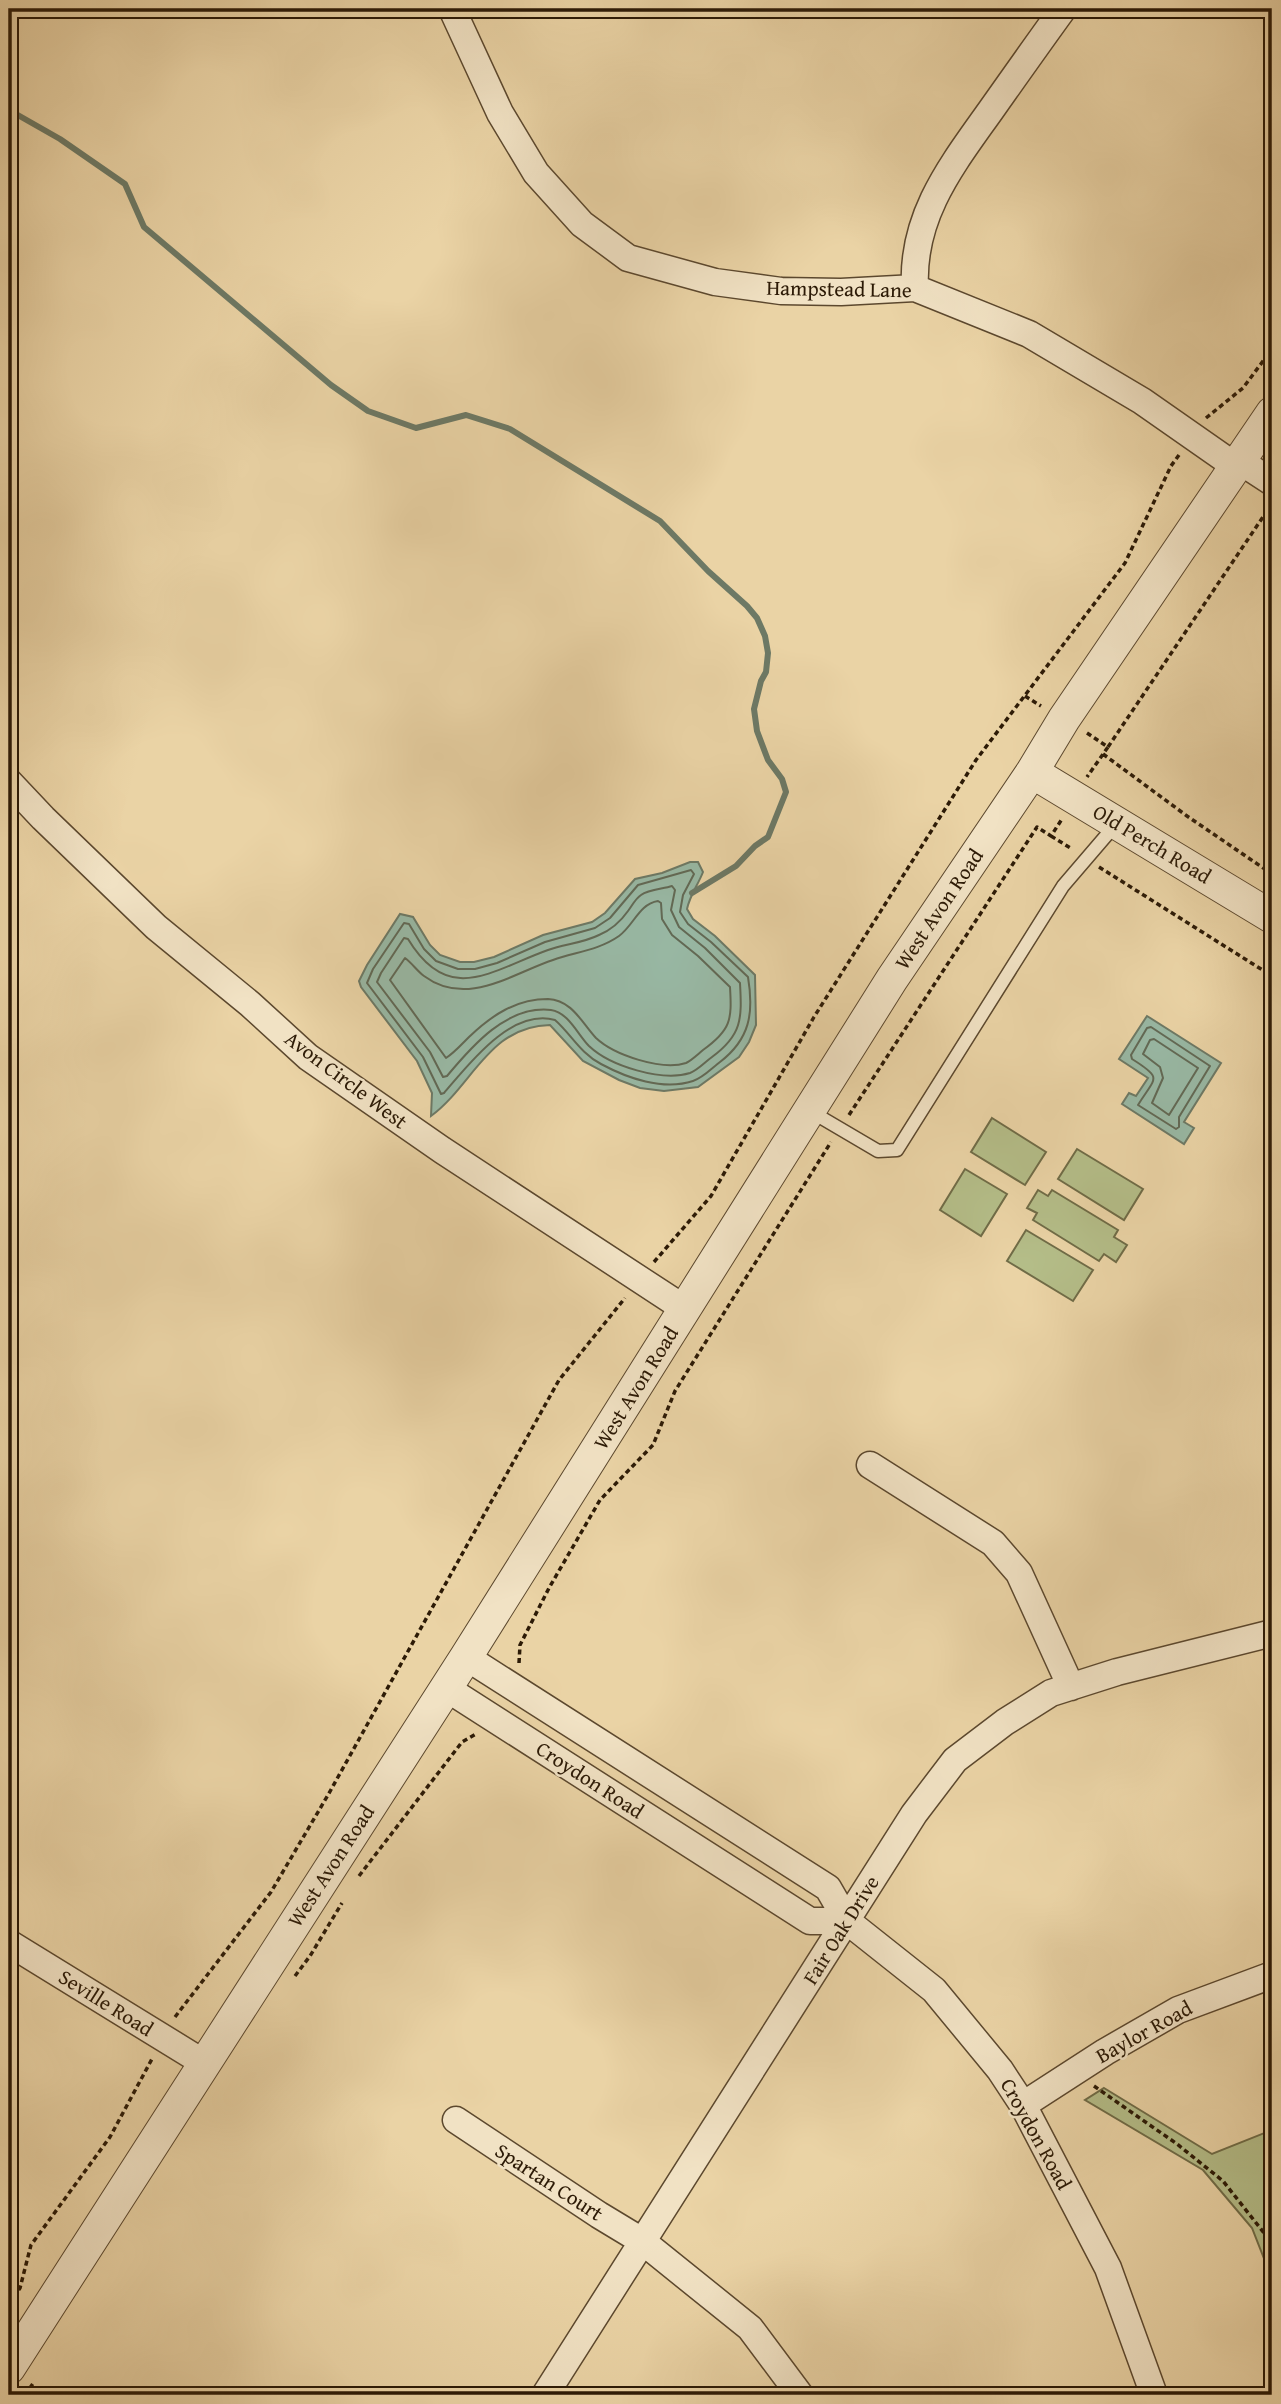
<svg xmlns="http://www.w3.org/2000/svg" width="1281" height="2404" viewBox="0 0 1281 2404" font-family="'Gentium Book Plus',serif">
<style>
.green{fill:#b4bd88;stroke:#706c47;stroke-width:2}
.water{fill:#98b8a4;stroke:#6d7965;stroke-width:2}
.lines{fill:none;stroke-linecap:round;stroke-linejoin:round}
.shore{stroke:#626955;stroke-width:2}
.stream{stroke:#6d7965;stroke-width:6}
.service-casing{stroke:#5c482e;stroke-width:15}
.minor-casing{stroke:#5c482e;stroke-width:29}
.tertiary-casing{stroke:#5c482e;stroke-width:34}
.path{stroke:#2c1a06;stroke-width:3.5;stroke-dasharray:5 3.5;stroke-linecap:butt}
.service{stroke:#f1e2c4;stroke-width:12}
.minor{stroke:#f1e2c4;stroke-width:26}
.tertiary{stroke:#f1e2c4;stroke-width:32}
.labels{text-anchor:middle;stroke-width:5;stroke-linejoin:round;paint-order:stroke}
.street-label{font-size:21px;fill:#2c1a06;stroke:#f1e2c4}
</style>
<rect width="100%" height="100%" fill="#ead3a5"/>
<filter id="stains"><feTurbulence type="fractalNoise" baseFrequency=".00286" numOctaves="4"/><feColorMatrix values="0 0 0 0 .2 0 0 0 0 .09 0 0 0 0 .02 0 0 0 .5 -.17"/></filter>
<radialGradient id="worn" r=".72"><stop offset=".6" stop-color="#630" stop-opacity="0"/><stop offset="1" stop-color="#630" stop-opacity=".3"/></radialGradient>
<path class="green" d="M992,1118L1046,1152L1025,1185L971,1152Z
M1077,1149L1143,1189L1124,1220L1058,1179Z
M965,1169L1007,1194L981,1236L940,1210Z
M1038,1190L1048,1196L1052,1190L1118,1230L1114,1237L1127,1245L1116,1262L1104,1254L1099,1261L1033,1220L1037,1213L1027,1208Z
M1026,1230L1093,1270L1073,1301L1007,1261Z
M1104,2088L1212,2154L1272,2130V2279L1252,2228L1203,2170L1085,2100Z"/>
<path class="water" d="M690,862H698L703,872C698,885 690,895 687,909L693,919L715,936L755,975L756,1025L749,1042L739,1057L698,1087L664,1091L640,1088L619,1080L583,1061L550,1025C489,1026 473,1085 431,1116L432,1093L417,1061L361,987L359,981L367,965L400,914L413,917L430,945L440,955L460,962H474L494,957L543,935L592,922L605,913L635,879L662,873Z
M1147,1016L1221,1063L1184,1122L1194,1128L1184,1144L1122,1104L1129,1093L1136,1096L1148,1078L1119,1059Z"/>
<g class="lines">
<path class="shore" d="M691,870L694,874L683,895L680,912L688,924L711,942L748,977C754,1013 750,1039 720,1062C712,1068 703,1078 693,1081C663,1091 627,1078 601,1064C580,1053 571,1034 555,1020C511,1008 469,1064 444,1093L441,1094L423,1057L367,983L373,969L404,923L409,924L424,949L436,961L458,969H475L497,963L545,942L595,928L610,918L638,885Z
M672,886L675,890L671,910L679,927L705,948L740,983C742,1019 742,1035 712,1057C705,1062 698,1070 690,1073C662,1082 610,1066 589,1046C578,1035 568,1012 551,1010C507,1005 472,1046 447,1076L443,1077L430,1052L377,982L381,973L404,938L408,939C449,1007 492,970 548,950C565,944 583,943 599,935C611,930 621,921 628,911C632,906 635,899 641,895C649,889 663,889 672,886Z
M658,901L661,903L662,919L672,935L698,956L730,987C732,1020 731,1030 703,1050C698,1054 692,1060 686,1063C662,1071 614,1055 596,1038C582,1023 572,1000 548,999C516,999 492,1015 469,1037C462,1044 454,1053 446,1058L390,980L405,958C412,963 417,971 424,976C467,1008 513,973 553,960C576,952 599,950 619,936C634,925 639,904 658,901Z
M1151,1027L1210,1066L1179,1117V1127L1176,1129L1138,1105C1155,1077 1164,1079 1132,1059L1131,1055L1147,1028Z
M1154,1039L1198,1068L1169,1115L1152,1103L1163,1078L1160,1067L1143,1054L1150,1040Z"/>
<path class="stream" d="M9,110L60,139L125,184L144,227L331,385L368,411L416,428L466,415L510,429L660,521L708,571L747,606L757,618L765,636L768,653L766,672L761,681L754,709L757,731L768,760L782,779L786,792L768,837L755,846L736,866L692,893"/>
<defs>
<path id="service" d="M810,1111L878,1151L897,1150L1063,886L1117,823"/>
<path id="minor" d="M452,9L500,113L536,173L582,224L628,258L715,282L781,291L841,292L915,288L1029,334L1142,401L1225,459L1249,467L1272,482
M915,288C911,216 952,165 991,110C1015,76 1039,42 1063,9
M9,782L43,818L156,927L250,1004L308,1057L442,1150L685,1309
M870,1465L993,1543L1019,1573L1071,1687
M466,1657L828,1888L847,1921L934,1990L1000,2070L1023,2105L1108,2268L1154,2395
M446,1688L810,1921H847
M9,1943L204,2063
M1023,2105L1105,2052L1178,2010L1272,1975
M456,2120L599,2215L642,2241L750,2328L800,2395
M545,2395L914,1814L955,1760L1005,1722L1051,1693L1117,1672L1272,1633"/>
<path id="tertiary" d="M1032,772L1272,917
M9,2368L466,1657L892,979L1032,772L1064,719L1272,413"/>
</defs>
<use href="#service" class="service-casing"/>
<use href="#minor" class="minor-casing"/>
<use href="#tertiary" class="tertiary-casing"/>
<path class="path" d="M1206,418L1243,388L1272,349
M1025,696L1041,706
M1087,733L1108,747L1087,777
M1108,747L1271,505
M1103,754L1187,816L1272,874
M1051,836L1072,849
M1099,867L1272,976
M849,1115L1037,827L1051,836L1062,819
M654,1262L711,1196L814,1017L976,760L1125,563L1171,466L1179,455
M519,1663L520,1645L549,1588L600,1500L653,1445L675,1391L831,1142
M359,1876L462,1742L476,1734
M295,1976L310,1956L342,1903
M175,2017L271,1892L328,1795L559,1380L625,1298
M1094,2086L1177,2144L1223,2181L1272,2243
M9,2304L20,2288L31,2245L110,2137L153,2057
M25,2395L34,2382"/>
<use href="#service" class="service"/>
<use href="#minor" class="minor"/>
<use href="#tertiary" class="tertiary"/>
</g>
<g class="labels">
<g class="street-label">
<text transform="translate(839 289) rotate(1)" y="7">Hampstead Lane</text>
<text transform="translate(1152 844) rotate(31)" y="7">Old Perch Road</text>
<text transform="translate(939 909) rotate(-56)" y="7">West Avon Road</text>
<text transform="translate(346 1080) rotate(37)" y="7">Avon Circle West</text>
<text transform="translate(636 1388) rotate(-58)" y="7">West Avon Road</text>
<text transform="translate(590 1780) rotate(33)" y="7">Croydon Road</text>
<text transform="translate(331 1866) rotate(-57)" y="7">West Avon Road</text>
<text transform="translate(841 1930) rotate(-58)" y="7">Fair Oak Drive</text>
<text transform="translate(106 2003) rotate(32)" y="7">Seville Road</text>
<text transform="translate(1144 2032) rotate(-29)" y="7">Baylor Road</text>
<text transform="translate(1036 2134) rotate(61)" y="7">Croydon Road</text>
<text transform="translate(549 2182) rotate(33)" y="7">Spartan Court</text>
</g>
</g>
<rect width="1281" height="2404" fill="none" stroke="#ead3a5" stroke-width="35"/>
<rect x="10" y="10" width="1260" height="2383" fill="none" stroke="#2c1a06" stroke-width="3.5"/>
<rect x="18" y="18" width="1246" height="2369" fill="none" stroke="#2c1a06" stroke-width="2"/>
<rect width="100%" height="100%" filter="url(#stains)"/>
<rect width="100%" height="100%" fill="url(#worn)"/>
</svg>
